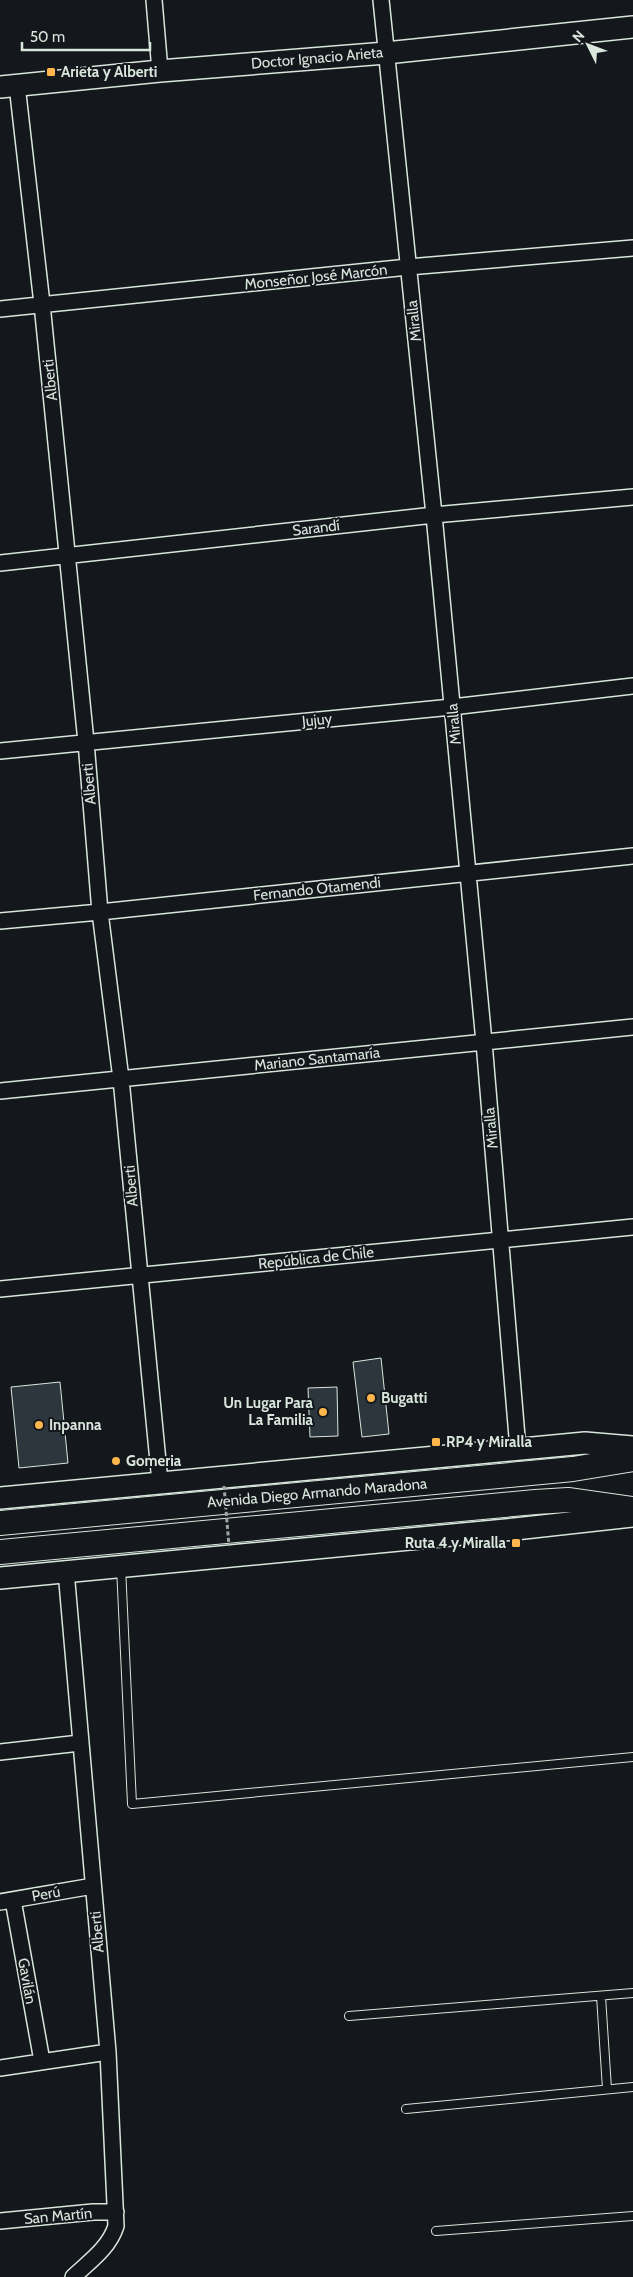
<svg xmlns="http://www.w3.org/2000/svg" width="633" height="2277" viewBox="0 0 633 2277" font-family="Cabin,sans-serif">
<style>
.building{fill:#2c363c;stroke:#d8e6dc}
.lines{fill:none;stroke-linecap:round;stroke-linejoin:round}
.lane-casing{stroke:#d8e6dc;stroke-width:10}
.street-casing{stroke:#d8e6dc;stroke-width:18}
.secondary-casing{stroke:#d8e6dc;stroke-width:24}
.primary-casing{stroke:#d8e6dc;stroke-width:26}
.lane{stroke:#14181c;stroke-width:8}
.street{stroke:#14181c;stroke-width:15}
.secondary{stroke:#14181c;stroke-width:21}
.primary{stroke:#14181c;stroke-width:24}
.path-bridge{stroke:#9da8a2;stroke-width:3;stroke-dasharray:4 2.5;stroke-linecap:butt}
.poi-dot{fill:#ffb74d;stroke:#14181c;stroke-width:2}
.labels{text-anchor:middle;stroke-width:4;stroke-linejoin:round;paint-order:stroke}
.street-label{font-size:15px;fill:#d8e6dc;stroke:#14181c}
.poi-label{font-size:15px;font-weight:bold;fill:#d8e6dc;stroke:#14181c;text-anchor:start}
</style>
<rect width="100%" height="100%" fill="#14181c"/>
<path class="building" d="M381,1358L389,1434L362,1437L353,1362Z
M60,1382L68,1463L19,1468L11,1387Z
M337,1387L338,1436L310,1437L308,1388Z"/>
<g class="lines">
<defs>
<path id="lane" d="M121,1567L132,1804L633,1757
M601,1996L607,2089
M349,2016L633,1993
M406,2109L633,2087
M436,2231L633,2216"/>
<path id="street" d="M154,0L160,71
M381,0L434,515L484,1042L518,1449
M17,85L42,304L86,742L100,912L121,1079L160,1482
M0,309L408,267L633,248
M0,563L434,515L633,497
M0,751L452,707L633,686
M0,921L100,912L633,856
M0,1091L633,1027
M0,1289L633,1227
M66,1571L108,2052L116,2226C109,2248 90,2261 73,2277
M0,1752L80,1743
M13,1900L42,2061
M0,1902L93,1886
M0,2068L108,2052
M0,2221L93,2212H116"/>
<path id="secondary" d="M0,87L160,71L386,53L633,27
M0,1498L585,1443L633,1447
M0,1578L515,1529L633,1516"/>
<path id="primary" d="M0,1523L573,1469L633,1459
M0,1552L535,1502L568,1500L633,1509"/>
</defs>
<use href="#lane" class="lane-casing"/>
<use href="#street" class="street-casing"/>
<use href="#secondary" class="secondary-casing"/>
<use href="#primary" class="primary-casing"/>
<use href="#lane" class="lane"/>
<use href="#street" class="street"/>
<use href="#secondary" class="secondary"/>
<use href="#primary" class="primary"/>
<path class="path-bridge" d="M224,1486L229,1546"/>
</g>
<g class="poi-dot">
<rect x="46" y="67" width="10" height="10" rx="2.5"/>
<circle cx="371" cy="1398" r="5"/>
<circle cx="323" cy="1412" r="5"/>
<circle cx="39" cy="1425" r="5"/>
<rect x="431" y="1437" width="10" height="10" rx="2.5"/>
<circle cx="116" cy="1461" r="5"/>
<rect x="511" y="1538" width="10" height="10" rx="2.5"/>
</g>
<g class="labels">
<g class="street-label">
<text transform="translate(317 58) rotate(-5)" y="5">Doctor Ignacio Arieta</text>
<text transform="translate(316 277) rotate(-6)" y="5">Monseñor José Marcón</text>
<text transform="translate(414 321) rotate(-96)" y="5">Miralla</text>
<text transform="translate(50 380) rotate(-96)" y="5">Alberti</text>
<text transform="translate(316 528) rotate(-7)" y="5">Sarandí</text>
<text transform="translate(317 720) rotate(-6)" y="5">Jujuy</text>
<text transform="translate(454 724) rotate(-95)" y="5">Miralla</text>
<text transform="translate(89 784) rotate(-95)" y="5">Alberti</text>
<text transform="translate(317 889) rotate(-6)" y="5">Fernando Otamendi</text>
<text transform="translate(317 1059) rotate(-6)" y="5">Mariano Santamaría</text>
<text transform="translate(491 1128) rotate(-95)" y="5">Miralla</text>
<text transform="translate(131 1186) rotate(-95)" y="5">Alberti</text>
<text transform="translate(316 1258) rotate(-6)" y="5">República de Chile</text>
<text transform="translate(317 1493) rotate(-5)" y="5">Avenida Diego Armando Maradona</text>
<text transform="translate(46 1894) rotate(-10)" y="5">Perú</text>
<text transform="translate(97 1932) rotate(-95)" y="5">Alberti</text>
<text transform="translate(27 1981) rotate(80)" y="5">Gavilán</text>
<text transform="translate(58 2216) rotate(-5)" y="5">San Martín</text>
</g>
<g class="poi-label">
<text x="61" y="77">Arieta y Alberti</text>
<text x="381" y="1403">Bugatti</text>
<text x="313" y="1408" text-anchor="end">Un Lugar Para<tspan x="313" dy="17">La Familia</tspan></text>
<text x="49" y="1430">Inpanna</text>
<text x="446" y="1447">RP4 y Miralla</text>
<text x="126" y="1466">Gomeria</text>
<text x="506" y="1548" text-anchor="end">Ruta 4 y Miralla</text>
</g>
</g>
<g transform="translate(588 45) rotate(312)" stroke="#14181c" stroke-width="4" paint-order="stroke">
<path d="M0-4L9 19L0 12L-9 19Z" fill="#d8e6dc"/>
<text y="-8" font-size="14" font-weight="bold" text-anchor="middle" fill="#d8e6dc">N</text>
</g>
<path d="M22 42v8h128v-8" fill="none" stroke="#d8e6dc" stroke-width="2.5"/>
<text x="30" y="42" font-size="15" fill="#d8e6dc" stroke="#14181c" stroke-width="4" paint-order="stroke">50 m</text>
</svg>
